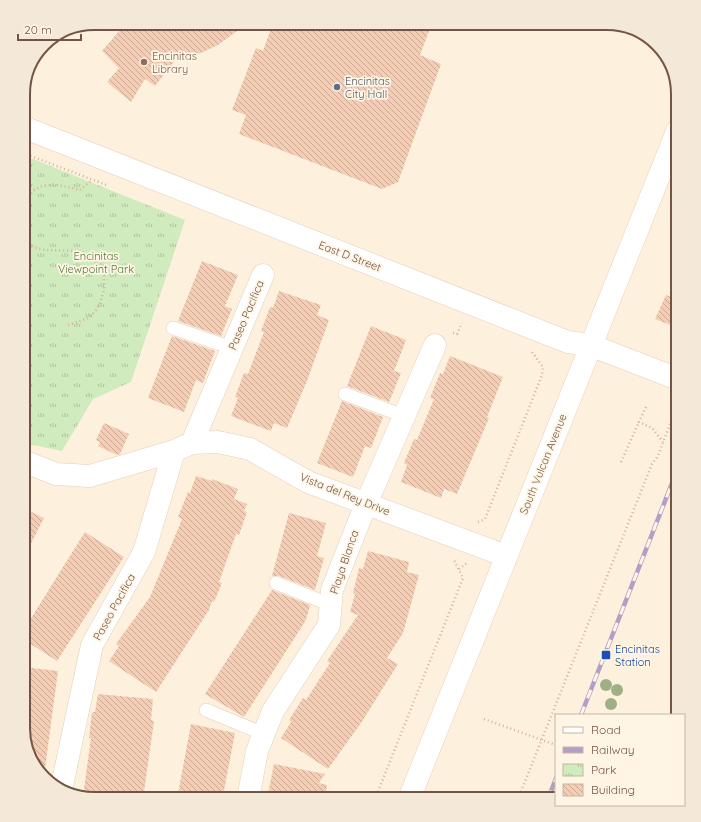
<svg xmlns="http://www.w3.org/2000/svg" width="701" height="822" viewBox="0 0 701 822" font-family="Quicksand,sans-serif">
<style>
.park{fill:url(#park-tufts)}
.building{fill:url(#building-back-hatch)}
.lines{fill:none;stroke-linecap:round;stroke-linejoin:round}
.service-casing{stroke:#e3cebd;stroke-width:14}
.minor-casing{stroke:#e3cebd;stroke-width:23}
.tertiary-casing{stroke:#e3cebd;stroke-width:23}
.secondary-casing{stroke:#e9cfba;stroke-width:23}
.path{stroke:#d8b098;stroke-width:2.5;stroke-dasharray:1 3;stroke-linecap:butt}
.service{stroke:#fff;stroke-width:13}
.minor{stroke:#fff;stroke-width:22}
.tertiary{stroke:#fff;stroke-width:22}
.secondary{stroke:#fff;stroke-width:22}
.rail-casing{stroke:#b39ec6;stroke-width:4.5}
.rail{stroke:#fff5e5;stroke-width:3;stroke-dasharray:9;stroke-linecap:butt}
.tree{fill:#9eb085}
.education-dot{fill:#8d6e63;stroke:#fff5e5;stroke-width:1.5}
.service-dot{fill:#5c6f8a;stroke:#fff5e5;stroke-width:1.5}
.transit-dot{fill:#1a4fb4;stroke:#fff5e5;stroke-width:1.5}
.labels{text-anchor:middle;stroke-width:3.5;stroke-linejoin:round;paint-order:stroke}
.education-label{font-size:11px;fill:#785e54;stroke:#fff5e5;text-anchor:start}
.service-label{font-size:11px;fill:#4e5e75;stroke:#fff5e5;text-anchor:start}
.park-label{font-size:11px;fill:#507a3d;stroke:#fff5e5}
.street-label{font-size:11px;fill:#745545;stroke:#fff5e5}
.transit-label{font-size:11px;fill:#164399;stroke:#fff5e5;text-anchor:start}
.rim{fill:none;stroke:#745545;stroke-width:2}
</style>
<defs>
<pattern id="park-tufts" width="24" height="20" patternUnits="userSpaceOnUse"><rect width="24" height="20" fill="#d0ebbd"/><path d="M3 7l-1-3M5 7V3M7 7l1-3M15 17l-1-3M17 17v-4M19 17l1-3" fill="none" stroke="#adc19b"/></pattern>
<pattern id="building-back-hatch" width="6" height="6" patternUnits="userSpaceOnUse"><rect width="6" height="6" fill="#f4cdb4"/><path d="M-1 5l2 2M0 0l6 6M5-1l2 2" fill="none" stroke="#caa994"/></pattern>
</defs>
<rect width="100%" height="100%" fill="#fdf1de"/>
<path class="park" d="M23,155L185,220L131,382L93,399L62,451L23,443Z"/>
<path class="building" d="M122,23H248L218,45L201,53L189,56L182,52L155,86L145,79L131,102L107,82L119,68L102,51L120,30Z
M273,23H432L420,55L441,64L398,182L382,189L239,134L246,115L232,110L256,48L263,51Z
M202,261L238,275L225,306L232,309L221,336L178,321Z
M279,291L321,305L317,315L329,320L307,381L287,428L274,423L271,431L231,416L238,398L235,397L244,373L248,374L264,332L261,331L270,307L273,308Z
M666,295L678,300V328L655,319Z
M371,326L406,340L394,371L401,373L389,402L347,386Z
M172,336L215,351L203,383L196,380L184,412L148,398Z
M450,356L503,377L487,417L489,418L486,425L457,494L444,489L441,498L401,482L407,465L404,463L414,439L417,440L434,399L430,398L440,373L443,374Z
M342,401L383,417L371,448L365,446L353,477L317,463Z
M104,423L129,434L120,454L117,455L98,446L100,442L96,440Z
M196,476L212,481V479L238,489L234,499L247,504L244,511L247,512L239,535L236,534L219,582L222,583L214,602L212,601L209,610L156,692L109,661L119,646L116,644L150,597L182,519L178,517L188,492L190,493Z
M23,508L44,518L23,559Z
M289,513L326,523L317,556L324,558L315,590L279,576H272Z
M85,532L124,557L57,661L23,639V631Z
M368,551L409,562L407,572L419,575L403,633L387,658L398,664L361,723L328,769L281,738L291,722L289,720L303,698L306,700L330,663L327,661L358,615L350,612L355,594L353,593L359,568L363,569Z
M272,590L310,605L306,620L244,717L205,694Z
M23,667L58,671L44,776L38,771L23,728Z
M98,694L153,699L151,720L154,721L144,792L135,791L134,799H94L83,796L91,738H89L92,712H95Z
M191,724L235,733L223,796L216,794L215,799H177Z
M274,764L325,774L319,783L327,785L325,799H267Z"/>
<g class="lines">
<defs>
<path id="service" d="M173,328L232,348
M345,394L404,416
M276,583L331,605
M206,710L264,734"/>
<path id="minor" d="M192,443L263,275
M23,461L56,474L90,476L174,451L192,443L218,442L250,449L308,482L506,556
M61,790L92,645L144,552L174,451
M248,799L257,751L273,711L329,625L332,590L366,504L435,345"/>
<path id="tertiary" d="M23,127L555,337L568,342L590,345L678,379"/>
<path id="secondary" d="M409,799L678,129"/>
</defs>
<use href="#service" class="service-casing"/>
<use href="#minor" class="minor-casing"/>
<use href="#tertiary" class="tertiary-casing"/>
<use href="#secondary" class="secondary-casing"/>
<path class="path" d="M23,153L109,186
M23,207C33,178 57,184 80,190L92,180
M23,238L33,247L46,250L82,251L94,260L104,276V290L100,303L96,310L89,318L66,326
M453,333L457,334L462,323
M675,342L678,347
M646,407L639,422L652,428L663,442
M621,462L639,422
M478,522L485,519L542,375L543,367L532,352
M459,569L467,563
M484,719L556,745
M375,799L463,578L454,560
M518,799L652,464L658,456L672,419"/>
<use href="#service" class="service"/>
<use href="#minor" class="minor"/>
<use href="#tertiary" class="tertiary"/>
<use href="#secondary" class="secondary"/>
<defs>
<path id="rail" d="M581,715L678,468
M548,799L556,778"/>
</defs>
<use href="#rail" class="rail-casing"/>
<use href="#rail" class="rail"/>
</g>
<g class="tree">
<circle cx="606" cy="685" r="6"/>
<circle cx="617" cy="690" r="6"/>
<circle cx="611" cy="704" r="6"/>
</g>
<circle class="education-dot" cx="144" cy="62" r="4"/>
<circle class="service-dot" cx="337" cy="87" r="4"/>
<rect class="transit-dot" x="601" y="650" width="10" height="10" rx="2"/>
<g class="labels">
<g class="education-label">
<text x="152" y="60">Encinitas<tspan x="152" dy="13">Library</tspan></text>
</g>
<g class="service-label">
<text x="345" y="85">Encinitas<tspan x="345" dy="13">City Hall</tspan></text>
</g>
<g class="park-label">
<text x="96" y="260">Encinitas<tspan x="96" dy="13">Viewpoint Park</tspan></text>
</g>
<g class="street-label">
<text transform="translate(350 256) rotate(21)" y="4">East D Street</text>
<text transform="translate(246 315) rotate(-67)" y="4">Paseo Pacifica</text>
<text transform="translate(543 464) rotate(-68)" y="4">South Vulcan Avenue</text>
<text transform="translate(345 494) rotate(22)" y="4">Vista del Rey Drive</text>
<text transform="translate(344 562) rotate(-71)" y="4">Playa Blanca</text>
<text transform="translate(114 607) rotate(-61)" y="4">Paseo Pacifica</text>
</g>
<g class="transit-label">
<text x="615" y="653">Encinitas<tspan x="615" dy="13">Station</tspan></text>
</g>
</g>
<path d="M0 0H701V822H0ZM94 30H607A64 64 0 0 1 671 94V728A64 64 0 0 1 607 792H94A64 64 0 0 1 30 728V94A64 64 0 0 1 94 30Z" fill="#f4e8d8" fill-rule="evenodd"/>
<path class="rim" d="M94 30H607A64 64 0 0 1 671 94V728A64 64 0 0 1 607 792H94A64 64 0 0 1 30 728V94A64 64 0 0 1 94 30Z"/>
<rect x="555" y="714" width="130" height="92" fill="#fff5e5" stroke="#c7b5a5"/>
<rect x="563" y="727" width="20" height="6" fill="#ffffff" stroke="#c7b5a5"/>
<text x="591" y="734" font-size="12" fill="#745545">Road</text>
<rect x="563" y="747" width="20" height="6" fill="#b39ec6" stroke="#c7b5a5"/>
<text x="591" y="754" font-size="12" fill="#745545">Railway</text>
<rect x="563" y="764" width="20" height="12" fill="url(#park-tufts)" stroke="#c7b5a5"/>
<text x="591" y="774" font-size="12" fill="#745545">Park</text>
<rect x="563" y="784" width="20" height="12" fill="url(#building-back-hatch)" stroke="#c7b5a5"/>
<text x="591" y="794" font-size="12" fill="#745545">Building</text>
<path d="M18 34v6h63v-6" fill="none" stroke="#745545" stroke-width="2"/>
<text x="24" y="34" font-size="12" fill="#745545" stroke="#fff5e5" stroke-width="3" paint-order="stroke">20 m</text>
</svg>
